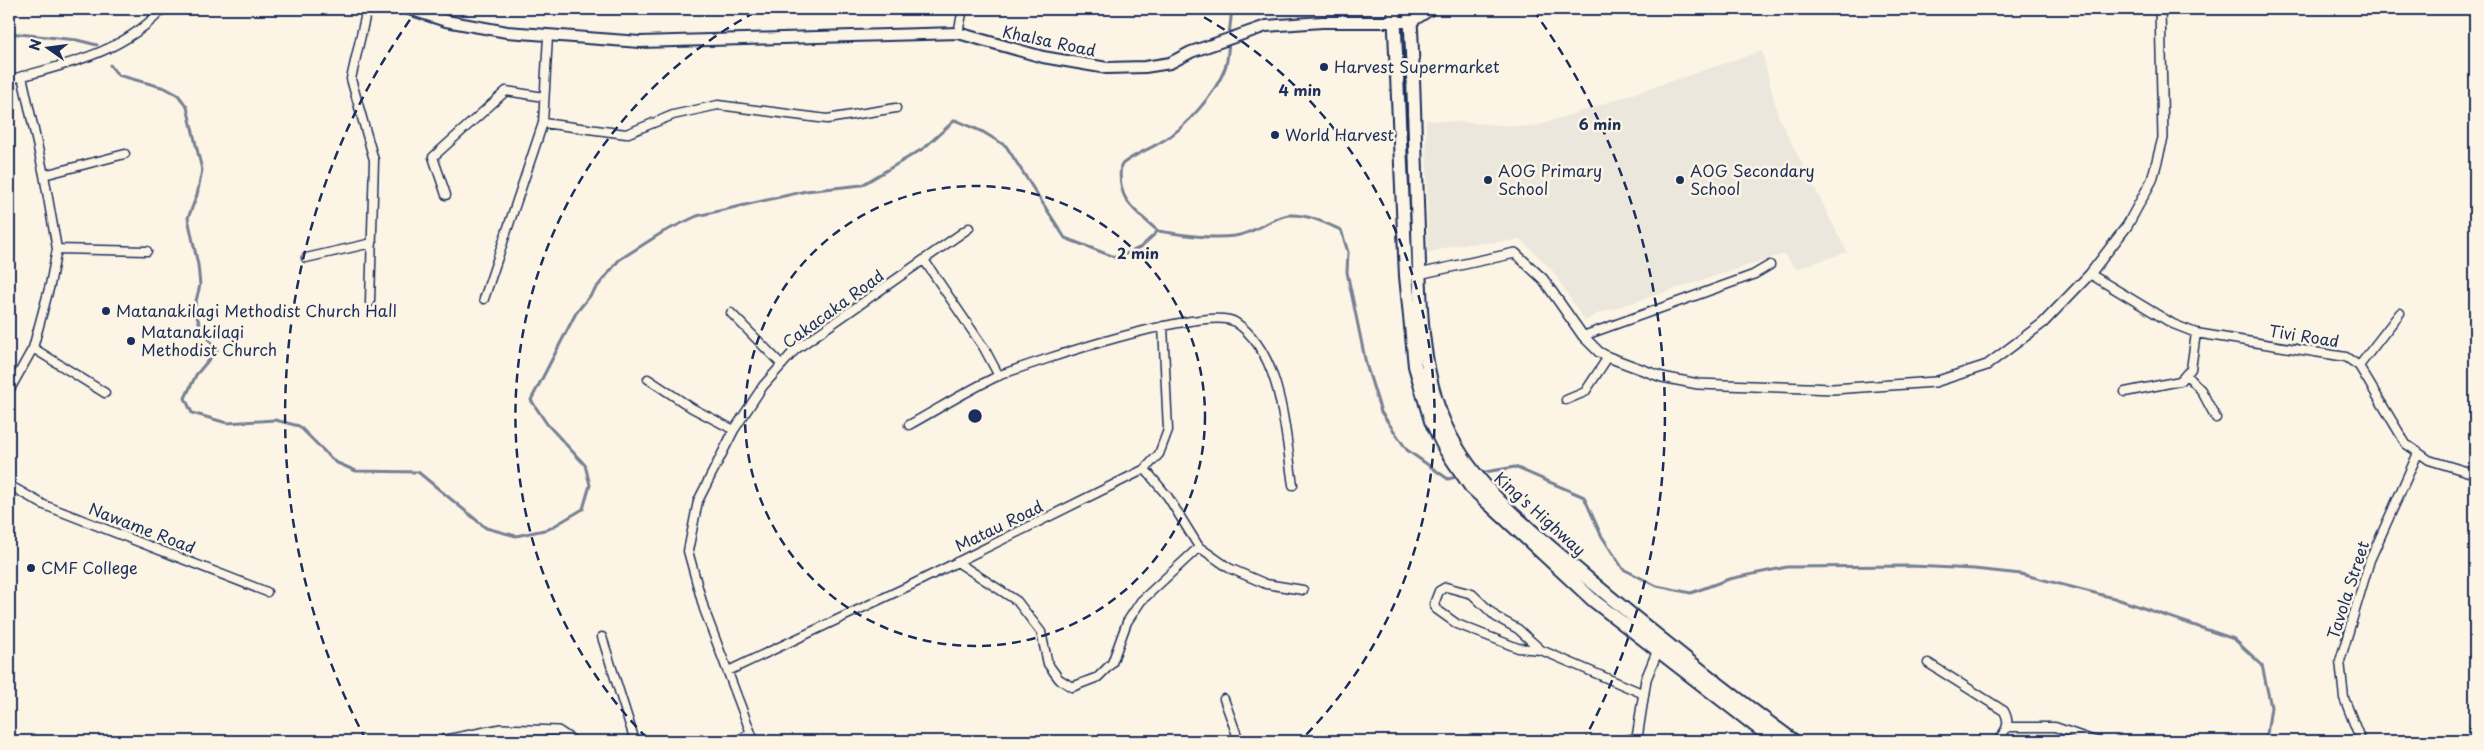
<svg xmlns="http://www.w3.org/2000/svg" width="2484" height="750" viewBox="0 0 2484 750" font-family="'Playpen Sans',sans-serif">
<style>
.built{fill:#ece7dc}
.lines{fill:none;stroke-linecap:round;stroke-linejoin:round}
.stream{stroke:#767f94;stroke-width:3}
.minor-casing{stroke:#1b2f5e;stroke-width:11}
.tertiary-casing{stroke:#1b2f5e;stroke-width:12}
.secondary-casing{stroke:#1b2f5e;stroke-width:14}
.trunk-casing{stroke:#1b2f5e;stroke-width:16}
.minor{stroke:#fcf5e5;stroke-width:8}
.tertiary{stroke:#fcf5e5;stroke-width:9}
.secondary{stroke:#fcf5e5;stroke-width:10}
.trunk{stroke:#fcf5e5;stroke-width:12}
.ring{fill:none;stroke:#1b2f5e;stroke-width:2.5;stroke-dasharray:9 6}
.poi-dot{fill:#1b2f5e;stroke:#fcf5e5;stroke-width:2}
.labels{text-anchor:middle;stroke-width:5;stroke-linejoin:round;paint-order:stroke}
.street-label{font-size:16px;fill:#1b2f5e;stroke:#fcf5e5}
.poi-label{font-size:16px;fill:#1b2f5e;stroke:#fcf5e5;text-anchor:start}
.centre{fill:#1b2f5e;stroke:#fcf5e5;stroke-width:2.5}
.ring-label{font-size:15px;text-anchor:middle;font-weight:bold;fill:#1b2f5e;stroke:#fcf5e5;stroke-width:5;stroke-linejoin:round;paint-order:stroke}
</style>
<rect width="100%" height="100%" fill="#fcf5e5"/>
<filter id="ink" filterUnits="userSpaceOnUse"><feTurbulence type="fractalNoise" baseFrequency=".02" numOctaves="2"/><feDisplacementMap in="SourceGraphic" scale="10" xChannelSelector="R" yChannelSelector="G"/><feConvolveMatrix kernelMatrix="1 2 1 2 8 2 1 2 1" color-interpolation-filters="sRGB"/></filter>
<g filter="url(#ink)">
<path class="built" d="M1762,51L1778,116L1847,252L1796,269L1784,254L1597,314L1585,321L1552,270L1522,240L1456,245L1428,253L1426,120L1533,127Z"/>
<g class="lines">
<path class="stream" d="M9,33L77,40L97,45
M1229,35L1232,9
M110,65L118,75L165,88L178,95L187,107L202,170L197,195L188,218L198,265L200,285L194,309L202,330L217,350L196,375L185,398L192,413L227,423L275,420L299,426L335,462L356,471L418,472L486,528L516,536L549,529L583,509L590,485L585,465L547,424L531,400L576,313L619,260L663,232L697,216L806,191L862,185L924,148L955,120L983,132L1006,146L1065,238L1117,258L1141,247L1158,231C1184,235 1209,239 1235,236C1253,234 1275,216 1289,215C1308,214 1325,223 1341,230L1348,252L1347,272L1366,364L1381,412L1407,450L1448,479L1460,476
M1158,231C1134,210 1116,200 1121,165C1135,154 1146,151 1161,142C1185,129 1218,91 1226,65C1228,58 1228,49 1229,42
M1479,473L1515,467L1584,497L1601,535L1623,569L1657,586L1691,593L1729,579L1787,567L1912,566L1974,569L2021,574L2114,598L2234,639L2262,665L2271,707L2266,741"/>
<defs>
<path id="minor" d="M367,9L351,79L374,160L370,302
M1342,9L1343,22
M958,33L963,9
M9,80C66,64 121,54 163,9
M543,123L626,134L673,115L718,105L827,119L896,108
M44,175L125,154
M446,195L433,157L506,91L544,97
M57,249L147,251
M306,258L372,243
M924,260L984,348L999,376
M2090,274L2173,324L2196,333L2346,357L2359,366L2406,444L2429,460L2475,474
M484,299L543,123L548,36
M731,313L782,365
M1583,336L1753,275L1770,265
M33,348L105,393
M2359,366L2400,313
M2186,374L2201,390L2216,418
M648,379L692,408L734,430
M9,391L33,348L50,285L57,249L44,175L22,76
M2125,392L2180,381L2191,369L2196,333
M1566,400L1585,392L1608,357
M909,425C938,409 968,390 998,376C1033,362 1208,304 1235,322C1283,353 1285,434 1293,485
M1145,469L1168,497L1199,547L1229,568L1266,584L1303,590
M9,485L44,505L267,592
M957,562L1017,601L1041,632L1048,664L1059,679L1072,687L1098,677L1112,663L1127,622L1141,601L1199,547
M602,637L635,741
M1541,650L1518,629L1496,617L1472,594L1446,587L1439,591L1434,604L1436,609L1457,624L1518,648L1541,650L1644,694
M1928,663L2004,711C2011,724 2006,730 1998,741
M728,671L913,584L1145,469L1159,454L1168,430L1163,326
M1224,699L1239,741
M2008,727H2055L2095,741
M735,741L751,734
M754,741L704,609L688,551L698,501L734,430L763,386L795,350L969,228
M2361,741L2344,698L2340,661L2370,560L2418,453"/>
<path id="tertiary" d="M1414,275L1515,253L1543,279L1583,336L1599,352L1608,357L1662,377L1698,384L1833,389L1935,382L1987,365L2043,323L2090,274L2127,226L2152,180L2163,138L2160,9
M441,741L501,729L558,731L573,741
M1625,741L1637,738L1646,679L1660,645"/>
<path id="secondary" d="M409,9L446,21L507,32L640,42L958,33L1043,57L1107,68L1145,67L1170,63L1191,52L1266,26L1322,22H1411L1431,9"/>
<path id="trunk" d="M1394,9L1406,276L1415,366L1431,421L1445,449L1471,487L1594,601L1775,741
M1410,9C1414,82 1415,155 1418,229C1420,290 1419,357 1441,415C1468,485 1531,530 1586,577C1654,634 1723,689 1794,741"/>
</defs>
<use href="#minor" class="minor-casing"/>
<use href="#tertiary" class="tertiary-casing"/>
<use href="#secondary" class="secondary-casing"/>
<use href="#trunk" class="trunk-casing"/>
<use href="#minor" class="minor"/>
<use href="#tertiary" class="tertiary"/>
<use href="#secondary" class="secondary"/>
<use href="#trunk" class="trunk"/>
</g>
</g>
<g class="ring">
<circle cx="975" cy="416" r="230"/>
<path d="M647 738A460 460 0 0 1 759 10M1191 10A460 460 0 0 1 1303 738"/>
<path d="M366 740A690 690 0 0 1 417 10M1533 10A690 690 0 0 1 1584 740"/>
</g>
<g class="poi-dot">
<circle cx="1324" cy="67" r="5"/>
<circle cx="1275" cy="135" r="5"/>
<circle cx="1488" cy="180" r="5"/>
<circle cx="1680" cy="180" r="5"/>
<circle cx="106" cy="311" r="5"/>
<circle cx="131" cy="341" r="5"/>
<circle cx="31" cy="568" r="5"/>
</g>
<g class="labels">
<g class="street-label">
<text transform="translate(1049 41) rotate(12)" y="6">Khalsa Road</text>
<text transform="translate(833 309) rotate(-36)" y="6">Cakacaka Road</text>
<text transform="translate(2304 336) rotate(9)" y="6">Tivi Road</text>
<text transform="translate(1540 514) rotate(42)" y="6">King's Highway</text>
<text transform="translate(999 526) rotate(-26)" y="6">Matau Road</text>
<text transform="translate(142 528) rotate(21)" y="6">Nawame Road</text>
<text transform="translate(2348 590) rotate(-72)" y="6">Tavola Street</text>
</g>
<g class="poi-label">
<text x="1334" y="73">Harvest Supermarket</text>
<text x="1285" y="141">World Harvest</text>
<text x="1498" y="177">AOG Primary<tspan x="1498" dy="18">School</tspan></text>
<text x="1690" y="177">AOG Secondary<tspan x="1690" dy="18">School</tspan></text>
<text x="116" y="317">Matanakilagi Methodist Church Hall</text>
<text x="141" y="338">Matanakilagi<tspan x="141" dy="18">Methodist Church</tspan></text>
<text x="41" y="574">CMF College</text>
</g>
</g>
<circle cx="975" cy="416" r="8" class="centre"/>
<g class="ring-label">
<text x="1300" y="96">4 min</text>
<text x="1600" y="130">6 min</text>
<text x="1138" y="259">2 min</text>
</g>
<rect width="2484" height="750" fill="none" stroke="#fcf5e5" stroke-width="30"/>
<rect x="15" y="15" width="2454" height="720" fill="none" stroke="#1b2f5e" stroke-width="2" filter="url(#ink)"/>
<g transform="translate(48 48) rotate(284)" stroke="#fcf5e5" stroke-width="4" paint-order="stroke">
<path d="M0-4L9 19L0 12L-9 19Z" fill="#1b2f5e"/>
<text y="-8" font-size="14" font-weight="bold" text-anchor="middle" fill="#1b2f5e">N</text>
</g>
</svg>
